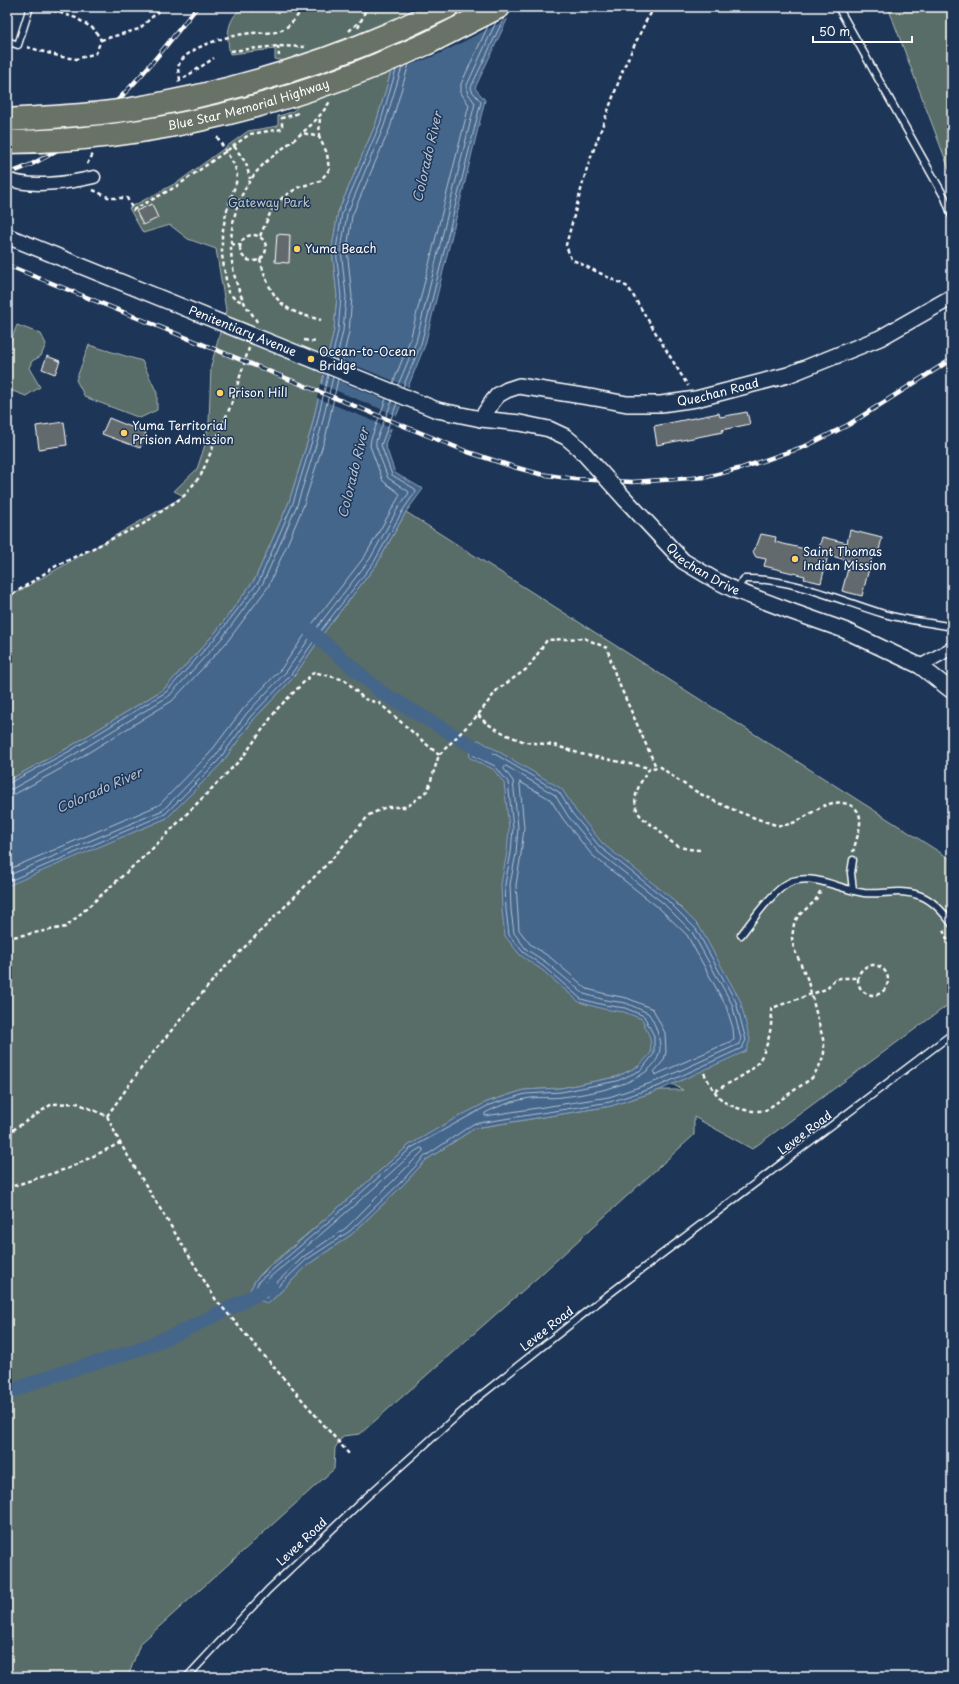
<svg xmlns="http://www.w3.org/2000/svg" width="959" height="1684" viewBox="0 0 959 1684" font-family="'Playpen Sans',sans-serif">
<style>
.green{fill:#586c67;stroke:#acb6b3;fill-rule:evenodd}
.water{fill:#44668b;stroke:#8fa3b9}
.pier{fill:#1d3557}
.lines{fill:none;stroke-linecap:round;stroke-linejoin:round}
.shore{stroke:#b4c2d1;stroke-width:1}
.canal{stroke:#44668b;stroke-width:14}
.building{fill:#636a6e;stroke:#fff}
.service-casing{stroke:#fff;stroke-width:9}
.minor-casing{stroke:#fff;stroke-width:15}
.tertiary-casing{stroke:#fff;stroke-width:18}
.motorway-casing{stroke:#fff;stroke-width:25}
.path{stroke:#fff;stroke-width:2.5;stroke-dasharray:4 3;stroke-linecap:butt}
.service{stroke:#1d3557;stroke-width:6}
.minor{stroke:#1d3557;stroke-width:12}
.tertiary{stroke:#1d3557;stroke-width:15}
.motorway{stroke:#697266;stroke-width:22}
.rail-casing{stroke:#fff;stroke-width:4.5}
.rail{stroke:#1d3557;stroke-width:3;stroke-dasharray:9;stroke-linecap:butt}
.tertiary-bridge-casing{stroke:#fff;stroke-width:18;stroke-linecap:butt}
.motorway-bridge-casing{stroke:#fff;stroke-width:25;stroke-linecap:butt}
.tertiary-bridge{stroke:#1d3557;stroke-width:15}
.motorway-bridge{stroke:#697266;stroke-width:22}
.poi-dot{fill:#ffd166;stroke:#1d3557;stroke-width:1.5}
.labels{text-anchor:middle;stroke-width:3;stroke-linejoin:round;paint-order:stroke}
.street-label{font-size:12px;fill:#fff;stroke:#1d3557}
.park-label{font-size:12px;fill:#bcc4c2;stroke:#1d3557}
.poi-label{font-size:12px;fill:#fff;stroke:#1d3557;text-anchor:start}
.water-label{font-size:13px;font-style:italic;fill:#b4c2d1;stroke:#1d3557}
</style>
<rect width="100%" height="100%" fill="#1d3557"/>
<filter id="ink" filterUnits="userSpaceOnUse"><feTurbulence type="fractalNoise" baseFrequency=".025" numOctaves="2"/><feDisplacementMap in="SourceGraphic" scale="8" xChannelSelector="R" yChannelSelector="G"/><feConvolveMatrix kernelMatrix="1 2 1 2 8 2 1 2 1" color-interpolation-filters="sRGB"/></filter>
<g filter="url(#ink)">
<path class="green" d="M243,7H248L253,12L259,7H410L376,123L338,212L332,248L337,296L334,330L311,430L289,502L255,579L215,633L164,689L66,749L7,781V598L184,496L174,491L197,469L204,448L209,422L211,366L226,310L216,249L188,239L170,225L143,233L129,208L178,182L248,131L278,126V116C282,115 289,113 293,111C308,99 306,76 295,63L275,59V49L230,54C226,36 227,19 243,7Z
M888,7H952V177Z
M17,325L41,334L46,344L41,356L32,361L29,368L40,387L26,396L7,389V351Z
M89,345L142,361L157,393V410L140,418L85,397L76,380Z
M406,512L952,860V1002L752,1149L694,1117V1135L537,1278L360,1434L343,1436L335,1448L334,1469L140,1644L128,1677H7V884L167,818L221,764L254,719L293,678L325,631L377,564ZM639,1066L683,1090H660L611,1106L475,1128L426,1160L403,1185L352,1234L309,1264L269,1303L250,1290L256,1279L269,1266L331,1214L409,1145L487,1102L524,1090L561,1088L616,1077Z"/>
<path class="water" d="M410,7H513L475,88L485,100L425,345L385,444L395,473L423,489L406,512L377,564L325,631L293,678L254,719L221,764L167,818L7,886V781L66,749L164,689L215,633L255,579L289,502L311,430L334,330L337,296L332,248L338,212L376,123Z
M479,740L562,789L576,811L603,844L669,896L699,926L740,1000L750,1040L746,1051L660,1090L611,1106L475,1128L426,1160L403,1185L352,1234L309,1264L268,1304L255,1298L250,1290L256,1279L331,1214L409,1145L454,1119L487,1102L524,1090L561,1088L616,1077L639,1066L651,1053L650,1038L642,1019L624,1012L603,1009L579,1002L542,970L520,955L505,936L502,911L501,884L507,852L509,828L504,783L493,769L470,758L469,744Z"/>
<path class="pier" d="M413,7H515L511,17L498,24L439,54L388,74L407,10Z
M327,354L409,387L402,407L322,374Z
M320,384L398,416L393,429L317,398Z"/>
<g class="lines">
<path class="shore" d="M332,358L338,331L341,297L336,249L342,213L380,124L396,70
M336,360L343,331L346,297L341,249L347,214L384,126L402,67
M342,362L349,332L352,297L347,249L352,216L390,128L409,64
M393,383L410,340L469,105L461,93V84L488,26
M398,385L416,342L475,103L467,92V85L496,22
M403,387L421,344L481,102L472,91L471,87L504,18
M478,744L559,792L572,813L600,847L666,899L696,929L736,1002L746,1040L742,1048L659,1086L610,1102L473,1124L424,1157L400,1183L350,1231L306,1260L266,1298L258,1295L255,1290L259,1281L334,1217L411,1148L489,1105L525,1094L561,1092L617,1081L641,1070L654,1054V1036L644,1016L625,1008L604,1005L581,999L544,967L523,952L509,935L506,910L505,884L511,853L513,828L508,782L495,766L474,756V747Z
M506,766L555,795L568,816L597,851L663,903L692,932L732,1004L741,1039L739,1044L657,1081L609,1097L485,1116V1113C496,1107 512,1101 525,1099C537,1096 550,1099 562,1097C589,1094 661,1083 660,1046C659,1035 655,1022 648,1013L626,1003L605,1000L584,994L547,963L526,949L514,933L511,910L510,884L516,854L518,827L513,781L504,769Z
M520,782L550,799L563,819L592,855L659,908L687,935L726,1006L733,1028L734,1040L655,1075L654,1072L664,1060L666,1052L665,1033L653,1009L627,998L606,994L587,989L551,958L530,944L519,930L516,885L521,854L524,828Z
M7,784L68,752L166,692L218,635L259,581L293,503L315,431L328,375
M7,789H12L70,757L169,696L222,638L263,583L297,505L320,432L333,377
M7,795L15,794L73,762L172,701L227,642L268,587L286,547L303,507L326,435L338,379
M7,870L159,805L209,754L243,709L281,669L313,623L365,556L400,495L399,493L383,481L370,446L371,439L386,399
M7,876L163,810L214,758L247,713L286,672L318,626L370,559L398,508L409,493L408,491L388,478L376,446V441L392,401
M7,882L165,814L218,761L251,716L290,676L322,629L374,562L403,510L416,491L415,489L392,475L381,445L397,403
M421,1148L423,1149V1151L346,1228L303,1257L267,1292L261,1291C261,1282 280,1269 287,1263C330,1227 372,1190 414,1152Z"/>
<path class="canal" d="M306,627L381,692L486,754
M7,1394C47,1374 93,1365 136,1350C183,1333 227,1309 271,1287"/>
</g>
<path class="building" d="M152,204L158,218L143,225L136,211Z
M277,234L290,235L289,263L275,262Z
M47,356L60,361L55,374L42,369Z
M747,412L750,424L722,430L723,432L657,445L654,426L719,413L720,417Z
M109,418L146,433L140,448L102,434Z
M64,422L67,445L39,449L36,426Z
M850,530L882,538L878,554L873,553L862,596L842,591L850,561L828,555L821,583L804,579L805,576L764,566L766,559L756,557L753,552L754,548L757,545L761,534L776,537L775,542L818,552L822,537L847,543Z"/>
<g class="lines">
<defs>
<path id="service" d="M838,7L945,198L952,216
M7,41L18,45L30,7
M736,589L744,579C792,578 838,600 884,614C904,620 926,622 947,626L952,628
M853,890L851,873L853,860
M741,935C752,921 776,886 793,881C817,874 841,890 864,893C884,895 902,888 921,896C934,901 944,913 952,924
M187,1677L268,1590L363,1500L476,1399L596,1304L952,1034"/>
<path id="minor" d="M7,179C30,188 69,183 94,177
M920,666L952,648"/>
<g id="tertiary">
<path d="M7,236L185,308"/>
<path d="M437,410L481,419L520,423L549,429L566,437L579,448"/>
<path id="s1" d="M481,419L493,401L498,395L507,390L519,386L595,398L627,404H661L696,399L788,375L880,338L952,297"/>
<path id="s2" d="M625,499L683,561L715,580L735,590L793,612L844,630L920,666L952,691"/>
</g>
<path id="motorway" d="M396,31L447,7
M428,43L499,7"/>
</defs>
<use href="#service" class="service-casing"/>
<use href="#minor" class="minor-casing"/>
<use href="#tertiary" class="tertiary-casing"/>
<use href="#motorway" class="motorway-casing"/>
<path class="path" d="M655,7L646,21L624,67L587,168L566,245L571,259L628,287L688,386
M358,28L367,7
M349,31L360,21
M101,40L139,29L163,7
M278,46L279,56
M27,47L62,57L77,59L96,53L101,40L94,29L76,18L43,7
M231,51L278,46L306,47
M180,80C180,77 178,72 178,68C181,47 234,34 252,33C264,32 275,35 285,28C292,24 299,14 303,7
M178,82L214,58
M217,137L235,166L237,175L236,183L226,213L222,235V255L228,292L234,298L244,303
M319,137L320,115
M234,146L246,163L250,179
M87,164L93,154
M93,190L110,198H127L133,210L177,186L250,134L282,129V118L296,114L299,111
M7,195H14
M240 248a13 13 0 1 1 26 0a13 13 0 1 1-26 0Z
M260,236L272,209L283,197L299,187L320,181L329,170L327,153L319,137L303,133
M231,244L240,245
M260,259C265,278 272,300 291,310C300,315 311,317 321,320
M257,322C254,315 247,309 244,302C220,253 229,190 273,156C293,140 317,124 330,101
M304,340L316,342
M7,598L56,566L143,524L184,496L201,475L231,405L249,348
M478,715L486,723L507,735L525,742L554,745L581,754L650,768
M700,850C686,849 677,848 667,838C664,835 661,832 658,829C654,826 649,824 645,820C626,805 639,783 650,768L661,767C694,795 735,812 776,825C804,829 821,793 850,805C869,813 856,838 853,852
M943,930L952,950
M7,938L66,927L151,850L242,758L278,708L314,672L345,680L364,699L379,703L439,755
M858 980a15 15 0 1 1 30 0a15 15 0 1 1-30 0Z
M704,1073C708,1081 713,1090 719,1097C730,1109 752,1113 766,1110L812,1078L821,1063L824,1053V1043L807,978L794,949L792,938L794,924L798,916L815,901L821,890
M715,1091C726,1084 747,1075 755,1066C768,1051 772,1028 772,1008L826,989L834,980L840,978H858
M107,1116L147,1060L219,973L332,859L369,815L386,807H407L428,790L439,755L478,715L497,690L528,668L547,640L584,638L607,648L616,677L656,767
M7,1134L52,1104L77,1103L107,1116L120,1143L216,1300L349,1454
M7,1188L69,1168L120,1143"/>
<use href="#service" class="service"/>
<use href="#minor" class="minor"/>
<use href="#tertiary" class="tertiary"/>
<use href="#motorway" class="motorway"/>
<defs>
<path id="rail" d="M7,174C87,149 147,70 197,7
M7,265L468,452L514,467L540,474L575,479L632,482L706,477L742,468L806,446L848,425L952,359"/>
</defs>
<use href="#rail" class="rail-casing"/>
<use href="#rail" class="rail"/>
<defs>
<g id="tertiary-bridge">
<path id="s3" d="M185,308L437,410"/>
<path d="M579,448L625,499"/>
</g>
<g id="motorway-bridge">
<path d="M7,120C46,117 86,116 125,110C219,95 309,69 396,31"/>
<path id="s4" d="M7,142C152,141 297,103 428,43"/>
</g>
</defs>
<use href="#tertiary-bridge" class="tertiary-bridge-casing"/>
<use href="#motorway-bridge" class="motorway-bridge-casing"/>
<use href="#tertiary-bridge" class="tertiary-bridge"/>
<use href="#motorway-bridge" class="motorway-bridge"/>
</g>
</g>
<g class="poi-dot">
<circle cx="297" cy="249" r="4"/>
<circle cx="311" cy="359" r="4"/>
<circle cx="220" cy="393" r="4"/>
<circle cx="124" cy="433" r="4"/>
<circle cx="795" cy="559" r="4"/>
</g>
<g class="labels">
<g class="street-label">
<text dy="4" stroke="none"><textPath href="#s4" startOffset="245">Blue Star Memorial Highway</textPath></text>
<text dy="4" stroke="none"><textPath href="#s3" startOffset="62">Penitentiary Avenue</textPath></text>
<text dy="4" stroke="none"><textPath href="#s1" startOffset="254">Quechan Road</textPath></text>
<text dy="4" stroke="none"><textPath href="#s2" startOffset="106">Quechan Drive</textPath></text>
<text transform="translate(805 1133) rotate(-37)" y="4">Levee Road</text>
<text transform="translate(547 1329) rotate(-38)" y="4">Levee Road</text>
<text transform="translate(302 1542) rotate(-43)" y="4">Levee Road</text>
</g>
<g class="park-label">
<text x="269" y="207">Gateway Park</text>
</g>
<g class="poi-label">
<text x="305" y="253">Yuma Beach</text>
<text x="319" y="356">Ocean-to-Ocean<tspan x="319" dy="14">Bridge</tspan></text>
<text x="228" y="397">Prison Hill</text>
<text x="132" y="430">Yuma Territorial<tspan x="132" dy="14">Prision Admission</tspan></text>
<text x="803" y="556">Saint Thomas<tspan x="803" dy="14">Indian Mission</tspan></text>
</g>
<g class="water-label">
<text transform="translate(427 157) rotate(-77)" y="5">Colorado River</text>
<text transform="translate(353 473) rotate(-76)" y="5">Colorado River</text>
<text transform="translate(99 790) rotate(-24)" y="5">Colorado River</text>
</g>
</g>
<rect width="959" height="1684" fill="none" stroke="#1d3557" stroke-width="24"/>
<rect x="12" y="12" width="935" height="1660" fill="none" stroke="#fff" stroke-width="1.5" filter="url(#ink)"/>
<path d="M813 36v6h99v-6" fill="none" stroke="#ffffff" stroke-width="2"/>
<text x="819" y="36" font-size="12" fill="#ffffff" stroke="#1d3557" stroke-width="3" paint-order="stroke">50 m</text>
</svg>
